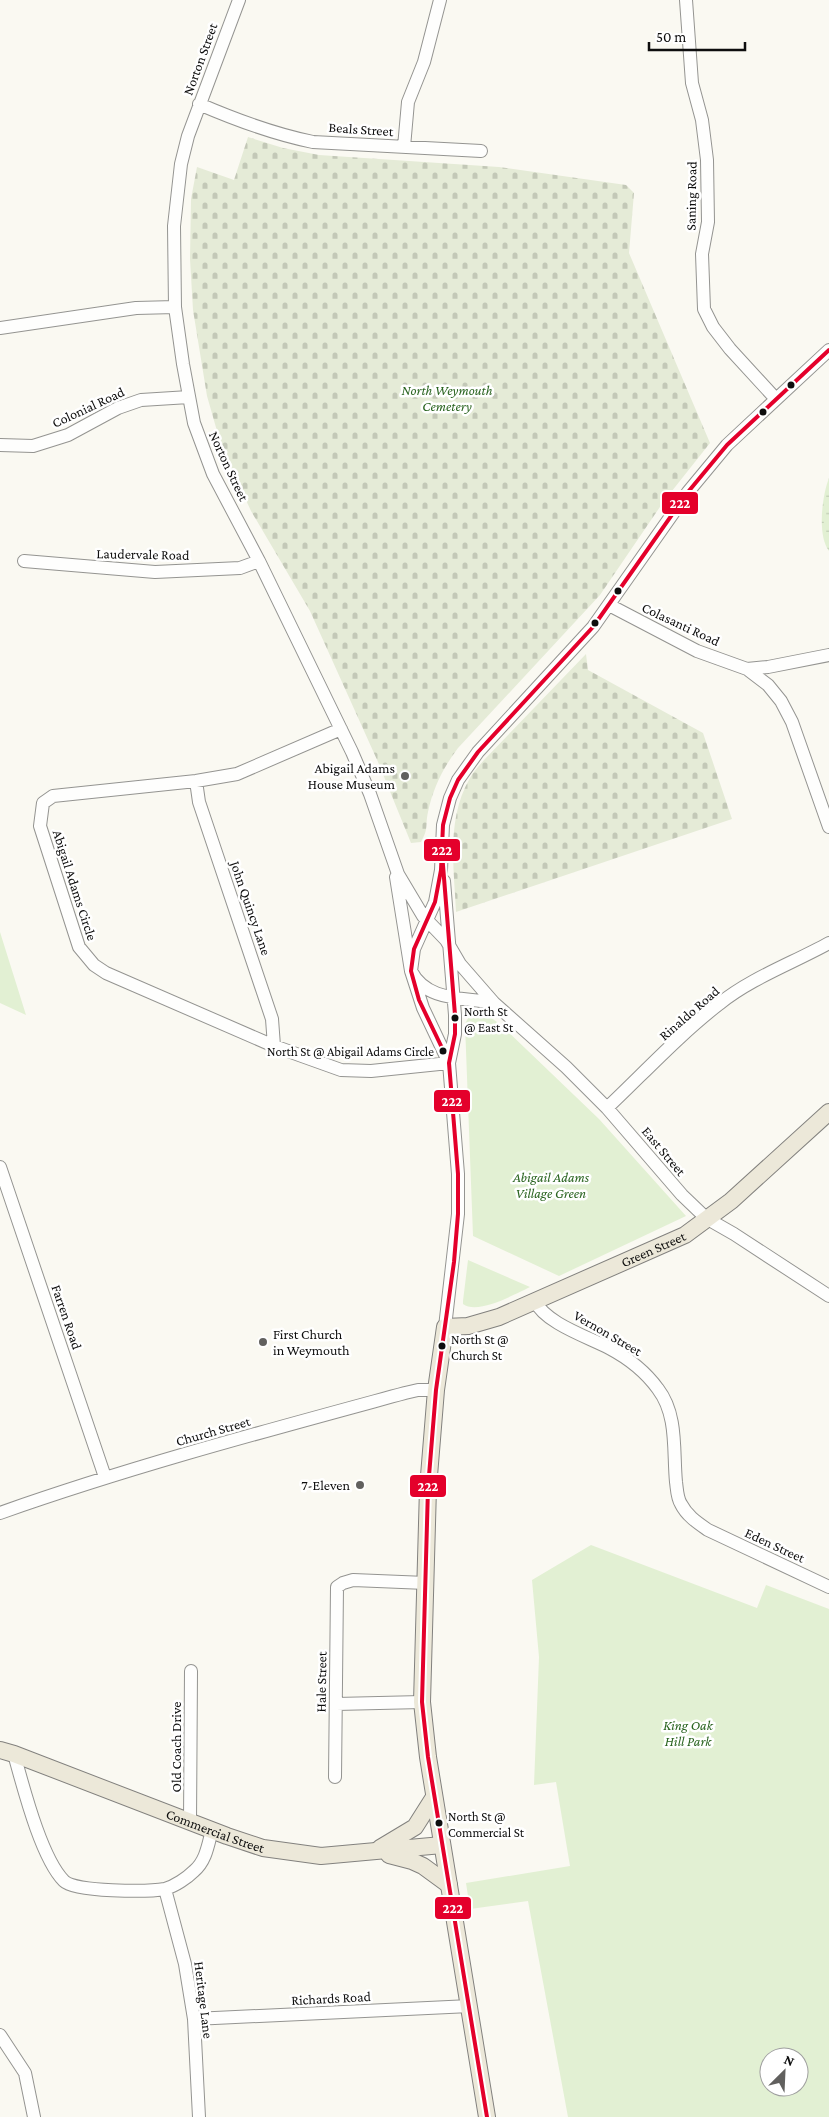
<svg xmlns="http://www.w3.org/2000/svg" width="829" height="2117" viewBox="0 0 829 2117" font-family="'Crimson Pro',serif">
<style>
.wetland{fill:url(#wetland-marsh)}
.cemetery{fill:url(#cemetery-stones)}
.park{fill:#e2f0d3;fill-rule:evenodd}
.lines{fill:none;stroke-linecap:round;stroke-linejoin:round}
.minor-casing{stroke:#949491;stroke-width:14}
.major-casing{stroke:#82817e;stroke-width:18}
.minor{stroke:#fefefd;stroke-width:12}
.major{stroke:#ece8d9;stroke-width:16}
.bus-1-casing{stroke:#fff;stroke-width:8}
.bus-1{stroke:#e4002b;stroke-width:4}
.bus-dot{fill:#0e0e0e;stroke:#fff;stroke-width:2}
.poi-dot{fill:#61605e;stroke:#fff;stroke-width:2}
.labels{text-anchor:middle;stroke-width:5;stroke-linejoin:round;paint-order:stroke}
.bus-label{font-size:13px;fill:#0e0e0e;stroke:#fff;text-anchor:start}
.street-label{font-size:14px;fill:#0e0e0e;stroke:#fff}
.park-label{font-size:14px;font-style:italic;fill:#2a6420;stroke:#fff}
.poi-label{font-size:14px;fill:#0e0e0e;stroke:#fff;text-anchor:end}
.line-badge{stroke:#fff;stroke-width:2}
.badge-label{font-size:14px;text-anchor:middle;font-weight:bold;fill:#fff}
</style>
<defs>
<pattern id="wetland-marsh" width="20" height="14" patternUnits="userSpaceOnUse" patternTransform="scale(1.25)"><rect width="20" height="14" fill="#e2f0d3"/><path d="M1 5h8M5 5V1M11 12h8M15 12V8" fill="none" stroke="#c1cdb4"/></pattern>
<pattern id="cemetery-stones" width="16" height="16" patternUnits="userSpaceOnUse" patternTransform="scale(1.25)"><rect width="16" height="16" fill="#e5ebd7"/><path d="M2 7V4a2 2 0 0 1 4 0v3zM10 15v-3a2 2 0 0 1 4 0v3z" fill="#c3c8b7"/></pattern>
</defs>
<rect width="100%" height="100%" fill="#faf9f2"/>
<path class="wetland" d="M829,478V551C817,535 822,496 829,478Z"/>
<path class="cemetery" d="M248,137L283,148L319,155L499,167L626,185L634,193L629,253L710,443L664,501L600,595L458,748C443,768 433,788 428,812C425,826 429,828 421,842L411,843L378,762L310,611L251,511L221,445L207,396L193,310L190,259L191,199L197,167L234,180Z
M586,654L588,670L703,733L732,819L456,912C454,868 446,819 470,778C473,772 479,766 484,760Z"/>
<path class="park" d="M0,932L26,1015L0,1003Z
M477,1015L490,1017L501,1025L599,1119L686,1216L559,1276L473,1236L465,1024L468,1018Z
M468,1260L530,1287C515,1294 478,1315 463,1304V1301Z
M591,1545L757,1608L766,1585L829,1609V2117H568L528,1901L470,1909L466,1883L570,1866L556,1782L534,1785L539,1657L532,1580ZM769,2057H799V2087H769Z"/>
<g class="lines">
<defs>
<path id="minor" d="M239,0L188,136L181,164L174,226L175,307L183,364L194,423L213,474L259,561L352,752L370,794L398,874L423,916L446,940L460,964L494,1003L566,1067L607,1108L682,1195L706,1218L734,1234L829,1296
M686,0L692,83L702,120L707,160L708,222L702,254L704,309L713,327L730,349L775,398
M199,104C236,120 274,134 313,142L481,151
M404,147L408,102L424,62L440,0
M0,328L136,308L175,307
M0,445L33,446L68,435L118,408L141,400L189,397
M24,561L155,572L240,568L259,561
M609,605L697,651L747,669L768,667L829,655
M747,669L768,685L781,701L792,722L829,827
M341,729L237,774L196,781L53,796L43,803L40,826L79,947L94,965L106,973L274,1046L341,1070L371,1071L449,1063
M196,781L199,802L272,1019L274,1046
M396,877L411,971C427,1002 463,997 494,1003
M444,881L455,1015V1034L449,1063L458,1174V1214L445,1327
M449,1063L423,1008L411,971L414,949L435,902L441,870L443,825L450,798L458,780L478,752L593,627L688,492L727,445L829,350
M607,1108C644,1073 679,1035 719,1004C751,978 793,963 829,943
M0,1167L105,1477
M535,1301C545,1323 588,1337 609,1348C628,1358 645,1371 658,1389C678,1415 673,1451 676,1482C677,1489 677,1498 681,1504C687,1516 698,1523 708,1530L829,1587
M0,1513C133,1466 269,1430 405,1393L418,1390H436
M336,1704L422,1702
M14,1754C23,1786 41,1858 64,1881C75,1892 148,1892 165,1889C175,1886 187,1878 194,1871C206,1861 208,1845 212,1830
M335,1777L337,1587L343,1583L353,1580L426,1583
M190,1822L191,1671
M165,1889L185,1964L194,2019L199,2117
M194,2019L470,2006
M0,2035L25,2073L34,2117"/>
<g id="major">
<path id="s1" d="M0,1750L14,1754L227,1836L263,1848L321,1856L442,1845"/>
<path d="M380,1848L415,1827L434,1797"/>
<path d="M389,1855L412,1861L423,1866L449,1885"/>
<path id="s2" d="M487,2117L428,1757L422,1702L428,1488L436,1390L445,1327L468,1326L499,1317L685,1235L731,1201L829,1112"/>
</g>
</defs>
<use href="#minor" class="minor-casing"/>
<use href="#major" class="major-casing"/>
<use href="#minor" class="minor"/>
<use href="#major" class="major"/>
<defs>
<path id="bus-1" d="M442,853L455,1015V1034L449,1063L458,1174V1214L454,1262L436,1390L428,1488L422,1702L428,1757L487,2117
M444,1052L419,1000L411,971L414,949L435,902L441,870L443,825L450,798L458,780L478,752L593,627L688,492L727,445L829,350"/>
</defs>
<use href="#bus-1" class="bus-1-casing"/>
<use href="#bus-1" class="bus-1"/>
</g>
<g class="bus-dot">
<circle cx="791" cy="385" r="4.5"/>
<circle cx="763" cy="412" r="4.5"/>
<circle cx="618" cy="591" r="4.5"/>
<circle cx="595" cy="623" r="4.5"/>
<circle cx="455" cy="1018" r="4.5"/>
<circle cx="443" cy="1051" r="4.5"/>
<circle cx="442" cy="1346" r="4.5"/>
<circle cx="439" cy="1823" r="4.5"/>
</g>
<g class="poi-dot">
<circle cx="405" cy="776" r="5"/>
<circle cx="263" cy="1342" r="5"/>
<circle cx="360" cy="1485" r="5"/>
</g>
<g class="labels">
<g class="bus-label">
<text x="464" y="1016">North St<tspan x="464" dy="16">@ East St</tspan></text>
<text x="434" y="1056" text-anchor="end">North St @ Abigail Adams Circle</text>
<text x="451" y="1344">North St @<tspan x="451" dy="16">Church St</tspan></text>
<text x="448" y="1821">North St @<tspan x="448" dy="16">Commercial St</tspan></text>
</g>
<g class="street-label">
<text transform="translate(200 59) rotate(-70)" y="5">Norton Street</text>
<text transform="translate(361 129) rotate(4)" y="5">Beals Street</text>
<text transform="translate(691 196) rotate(-89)" y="5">Saning Road</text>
<text transform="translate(88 407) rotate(-25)" y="5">Colonial Road</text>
<text transform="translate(229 466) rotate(65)" y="5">Norton Street</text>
<text transform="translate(143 554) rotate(1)" y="5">Laudervale Road</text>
<text transform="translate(681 624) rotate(25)" y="5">Colasanti Road</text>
<text transform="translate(75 885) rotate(72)" y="5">Abigail Adams Circle</text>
<text transform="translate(251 908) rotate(71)" y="5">John Quincy Lane</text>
<text transform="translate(689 1013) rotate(-41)" y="5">Rinaldo Road</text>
<text transform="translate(664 1151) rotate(50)" y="5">East Street</text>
<text dy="5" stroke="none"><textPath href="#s2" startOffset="1020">Green Street</textPath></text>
<text transform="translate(67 1317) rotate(71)" y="5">Farren Road</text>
<text transform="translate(608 1333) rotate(30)" y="5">Vernon Street</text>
<text transform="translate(213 1431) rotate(-16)" y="5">Church Street</text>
<text transform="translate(775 1545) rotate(25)" y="5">Eden Street</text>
<text transform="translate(321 1682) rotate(-89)" y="5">Hale Street</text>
<text transform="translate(176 1747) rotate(-90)" y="5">Old Coach Drive</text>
<text dy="5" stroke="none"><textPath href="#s1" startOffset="230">Commercial Street</textPath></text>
<text transform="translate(331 1998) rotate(-3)" y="5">Richards Road</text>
<text transform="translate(204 2000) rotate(83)" y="5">Heritage Lane</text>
</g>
<g class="park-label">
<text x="447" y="395">North Weymouth<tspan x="447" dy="16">Cemetery</tspan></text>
<text x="551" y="1182">Abigail Adams<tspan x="551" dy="16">Village Green</tspan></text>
<text x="688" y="1730">King Oak<tspan x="688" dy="16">Hill Park</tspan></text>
</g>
<g class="poi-label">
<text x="395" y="773">Abigail Adams<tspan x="395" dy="16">House Museum</tspan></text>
<text x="273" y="1339" text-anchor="start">First Church<tspan x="273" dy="16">in Weymouth</tspan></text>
<text x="350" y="1490">7-Eleven</text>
</g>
</g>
<g class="line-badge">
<rect x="661" y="491" width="38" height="24" rx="5" fill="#e4002b"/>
<rect x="423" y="838" width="38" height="24" rx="5" fill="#e4002b"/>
<rect x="433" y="1089" width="38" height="24" rx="5" fill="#e4002b"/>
<rect x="409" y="1474" width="38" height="24" rx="5" fill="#e4002b"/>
<rect x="434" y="1896" width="38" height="24" rx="5" fill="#e4002b"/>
</g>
<g class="badge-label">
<text x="680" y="508">222</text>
<text x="442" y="855">222</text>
<text x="452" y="1106">222</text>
<text x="428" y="1491">222</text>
<text x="453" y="1913">222</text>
</g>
<g transform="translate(784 2072) rotate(24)"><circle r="24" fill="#ffffff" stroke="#9f9f9f"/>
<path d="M0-4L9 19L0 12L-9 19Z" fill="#61605e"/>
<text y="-8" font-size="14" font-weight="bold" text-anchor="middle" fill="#0e0e0e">N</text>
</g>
<path d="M649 42v8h96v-8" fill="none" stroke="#0e0e0e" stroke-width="2.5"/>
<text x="656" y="42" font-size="15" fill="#0e0e0e" stroke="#ffffff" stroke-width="4" paint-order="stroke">50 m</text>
</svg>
